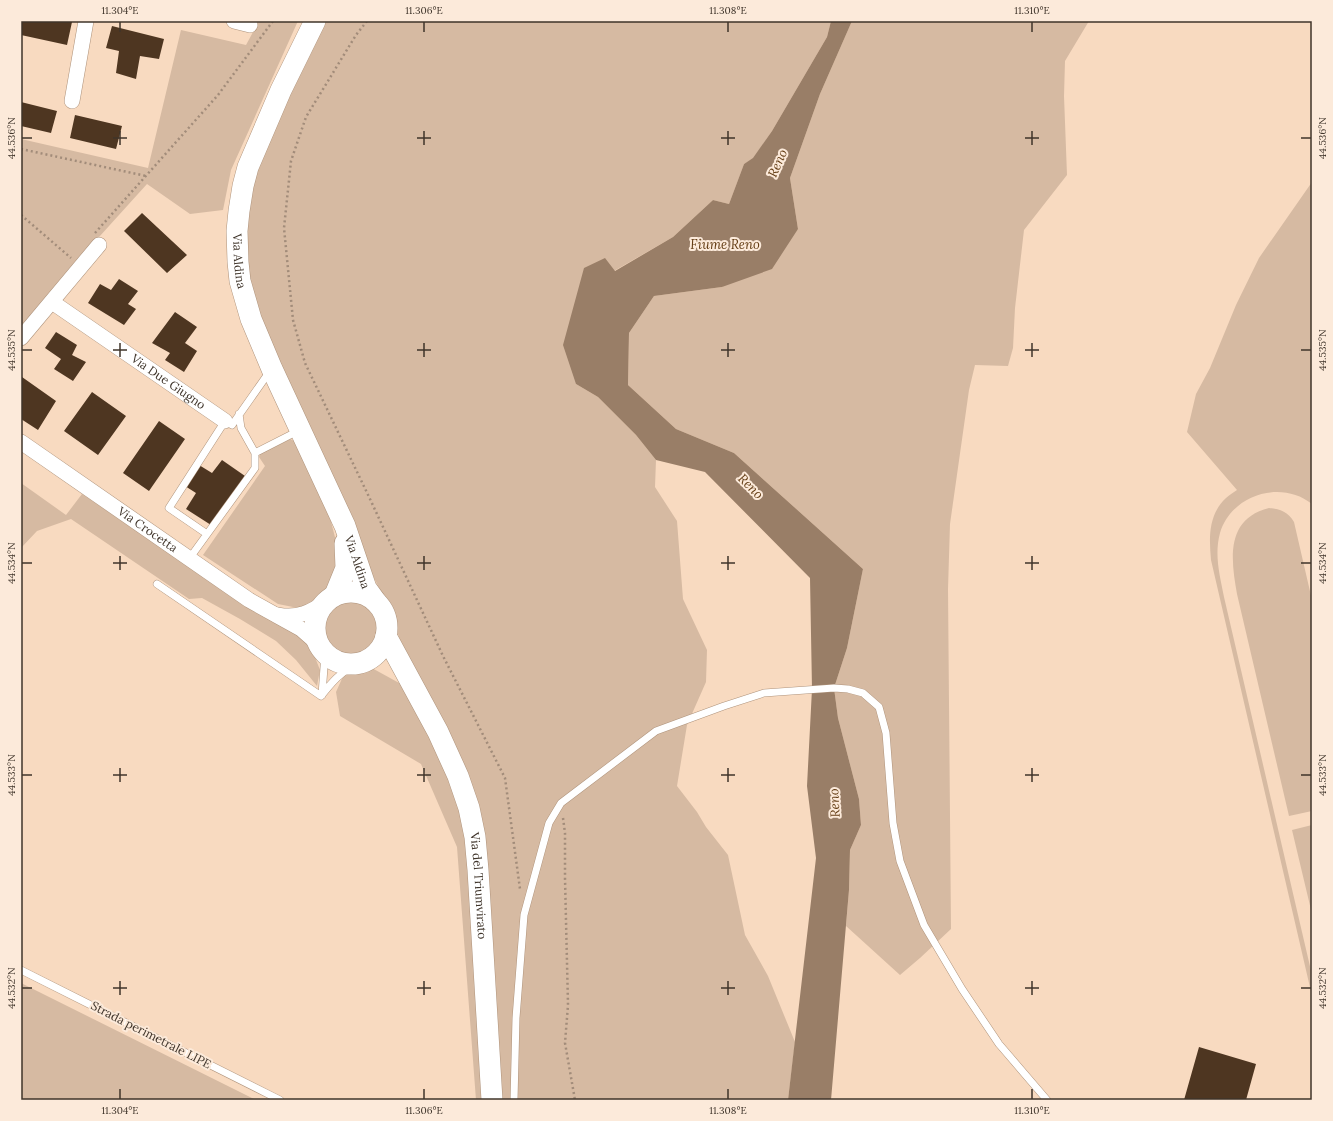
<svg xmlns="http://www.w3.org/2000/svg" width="1333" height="1121" viewBox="0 0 1333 1121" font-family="Lora,serif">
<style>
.green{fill:#d6baa2}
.water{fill:#997e67}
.building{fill:#4e3621}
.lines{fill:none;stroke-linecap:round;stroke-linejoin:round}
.lane-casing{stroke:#af937b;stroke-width:8}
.street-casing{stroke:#af937b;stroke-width:16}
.secondary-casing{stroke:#af937b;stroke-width:22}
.path{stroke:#a28c7a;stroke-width:2.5;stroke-dasharray:2 3;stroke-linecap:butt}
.lane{stroke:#fff;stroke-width:7}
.street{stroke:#fff;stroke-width:15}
.secondary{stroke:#fff;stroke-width:21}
.ticks{fill:none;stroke:#3f342a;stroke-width:1.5}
.labels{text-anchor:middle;stroke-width:4;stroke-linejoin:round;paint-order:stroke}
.street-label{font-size:12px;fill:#3f342a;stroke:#fceada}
.water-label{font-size:13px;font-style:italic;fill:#643d14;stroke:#fceada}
.neatline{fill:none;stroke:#3f342a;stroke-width:1.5}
.ticks-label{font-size:10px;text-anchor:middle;fill:#3f342a}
</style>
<rect width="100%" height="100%" fill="#f8dac0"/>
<path class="green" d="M259,21H298L231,170L223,210L190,214L147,184L90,247L23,327L21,326V139L148,168L181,30L246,45Z
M308,21H831L827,37L772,131L753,159L744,164L729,204L713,200L673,237L614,271L576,384L598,397L636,435L656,460L655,487L677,521L683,599L707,650L706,682L687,725L677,786L697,812L706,827L728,855L745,935L768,976L795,1042L788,1100H499L485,863L403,651L391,610L375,580L319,465L233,273L238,207Z
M852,21H1089L1065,61L1064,96L1067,175L1024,230L1015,308L1013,348L1008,366L975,365L969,390L950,524L948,589L951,929L920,958L900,975L846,926L849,890L850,850L861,825L859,799L838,718L834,688L847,648L863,569L734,453L676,429L628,385L629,333L654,296L722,287L798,229L790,178L820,94Z
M1312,182V504C1281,479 1231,495 1220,533C1214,555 1220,576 1224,597L1312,975V996L1211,560C1209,538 1208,515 1226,498C1229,495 1233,493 1237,490L1187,432L1196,394L1210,368L1236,305L1259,258Z
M290,439L299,443L327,506L337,545L340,558L331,586L312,603L305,607H293L278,604L203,555L265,466L259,457L260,454Z
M21,483L66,515L82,494L202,576L280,623L303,635L311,647L320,670L317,686L296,660L276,641L240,619L202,598L189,599L71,519L37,531L21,548Z
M1269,508C1280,509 1288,512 1294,522L1312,600V811L1289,816L1237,594C1231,560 1225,519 1269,508Z
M322 628a28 28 0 1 1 56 0a28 28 0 1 1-56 0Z
M363,667H370L401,684L443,763L464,816L471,880L482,1100H476L457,847L421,764L340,716L336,692L345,672Z
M1312,825V914L1292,830Z
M21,983L256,1100H21Z"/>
<path class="water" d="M831,21H852L820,94L790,178L798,229L772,269L722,287L654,296L629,333L628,385L676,429L734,453L863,569L847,648L834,688L838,718L859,799L861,825L850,850L849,890L831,1100H788L816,858L807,786L812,689L810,578L705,472L656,460L636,435L598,397L576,384L563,345L584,268L605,258L615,271L673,237L713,200L729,204L744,164L753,158L772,131L827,37Z"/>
<path class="building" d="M21,21L72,22L67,45L21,35Z
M112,26L164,39L159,59L140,56L136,79L116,73L119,51L106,48Z
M21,102L57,111L51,133L21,126Z
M75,115L122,126L116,149L70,138Z
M142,213L187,255L167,273L124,231Z
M119,279L138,291L128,304L136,309L124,325L88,303L100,284L111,290Z
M175,312L197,327L185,343L197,351L184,372L165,360L170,353L152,343Z
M56,332L77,345L72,355L86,362L73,381L54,369L61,359L45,348Z
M22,377L56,401L38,430L21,419Z
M92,392L126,416L98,455L64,431Z
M159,421L185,439L149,491L123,473Z
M222,460L245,476L211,525L186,509L196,493L185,486L199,465L212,473Z
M1199,1047L1256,1064L1246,1100H1184Z"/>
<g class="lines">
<defs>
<path id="lane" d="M239,414L241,428L255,453
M207,534L169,508L225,421L232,425L270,371
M189,559L255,468V453L298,431
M157,584L321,696
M322,695L325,653
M321,696C332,682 340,673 355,664
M21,970L280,1100
M514,1100L516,1018L524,915L549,823L561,803L656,731L724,706L764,693L834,688L848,689L863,693L879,707L886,733L893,823L900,861L924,925L962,989L999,1044L1047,1100"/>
<g id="street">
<path d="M234,21L250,25"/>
<path d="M72,101L86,21"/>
<path id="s1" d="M52,302L225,421"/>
<path d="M21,338L99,245"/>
<path id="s2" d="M21,442L249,600L301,629L318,644"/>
<path d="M278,615C298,619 311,612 327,601"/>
</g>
<g id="secondary">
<path id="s3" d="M315,21L281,90L248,167L243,186L239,211L237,231L238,262L240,281L251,319L272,369L345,526L366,588L376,602"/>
<circle cx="351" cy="628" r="36"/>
<path d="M335,595L346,568L345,543"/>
<path id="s4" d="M386,636L438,732L458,776L469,808L475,837L478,870L492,1100"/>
</g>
</defs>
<use href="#lane" class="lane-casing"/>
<use href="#street" class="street-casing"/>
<use href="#secondary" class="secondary-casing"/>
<path class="path" d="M367,21L356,35L306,117L291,161L284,228L293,320L305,363L370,499L443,656L505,778L520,889
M21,149L146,176
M21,215L71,258
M95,233L218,95L273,21
M563,818L565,833V878L568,1005L565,1043L575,1100"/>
<use href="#lane" class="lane"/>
<use href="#street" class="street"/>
<use href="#secondary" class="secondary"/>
</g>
<path class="ticks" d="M120,22V32M424,22V32M728,22V32M1032,22V32M120,131V145M424,131V145M728,131V145M1032,131V145M22,138H32M113,138H127M417,138H431M721,138H735M1025,138H1039M1301,138H1311M120,343V357M424,343V357M728,343V357M1032,343V357M22,350H32M113,350H127M417,350H431M721,350H735M1025,350H1039M1301,350H1311M120,556V570M424,556V570M728,556V570M1032,556V570M22,563H32M113,563H127M417,563H431M721,563H735M1025,563H1039M1301,563H1311M120,768V782M424,768V782M728,768V782M1032,768V782M22,775H32M113,775H127M417,775H431M721,775H735M1025,775H1039M1301,775H1311M120,981V995M424,981V995M728,981V995M1032,981V995M22,988H32M113,988H127M417,988H431M721,988H735M1025,988H1039M1301,988H1311M120,1089V1099M424,1089V1099M728,1089V1099M1032,1089V1099"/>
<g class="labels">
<g class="street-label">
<text dy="4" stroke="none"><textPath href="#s3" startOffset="256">Via Aldina</textPath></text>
<text dy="4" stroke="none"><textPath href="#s1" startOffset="141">Via Due Giugno</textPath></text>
<text dy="4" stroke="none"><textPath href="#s2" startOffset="154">Via Crocetta</textPath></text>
<text dy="4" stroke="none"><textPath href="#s3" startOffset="581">Via Aldina</textPath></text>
<text dy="4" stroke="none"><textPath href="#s4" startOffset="270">Via del Triumvirato</textPath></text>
<text transform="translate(151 1035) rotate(27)" y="4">Strada perimetrale LIPE</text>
</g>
<g class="water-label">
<text transform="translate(777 163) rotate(-66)" y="5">Reno</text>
<text x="725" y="249">Fiume Reno</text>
<text transform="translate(751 486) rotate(45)" y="5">Reno</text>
<text transform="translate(834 803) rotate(-93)" y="5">Reno</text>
</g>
</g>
<rect width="1333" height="1121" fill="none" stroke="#fceada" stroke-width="44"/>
<rect x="22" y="22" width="1289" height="1077" class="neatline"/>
<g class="ticks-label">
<text x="120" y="14">11.304°E</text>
<text x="424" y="14">11.306°E</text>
<text x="728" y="14">11.308°E</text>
<text x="1032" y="14">11.310°E</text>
<text transform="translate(11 138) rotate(-90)" y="4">44.536°N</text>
<text transform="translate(1322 138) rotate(-90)" y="4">44.536°N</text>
<text transform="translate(11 350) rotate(-90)" y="4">44.535°N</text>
<text transform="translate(1322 350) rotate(-90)" y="4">44.535°N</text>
<text transform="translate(11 563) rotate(-90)" y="4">44.534°N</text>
<text transform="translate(1322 563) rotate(-90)" y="4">44.534°N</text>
<text transform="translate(11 775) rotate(-90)" y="4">44.533°N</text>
<text transform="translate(1322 775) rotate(-90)" y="4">44.533°N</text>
<text transform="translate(11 988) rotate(-90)" y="4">44.532°N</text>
<text transform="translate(1322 988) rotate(-90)" y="4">44.532°N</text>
<text x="120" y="1114">11.304°E</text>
<text x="424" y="1114">11.306°E</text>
<text x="728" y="1114">11.308°E</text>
<text x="1032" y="1114">11.310°E</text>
</g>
</svg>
